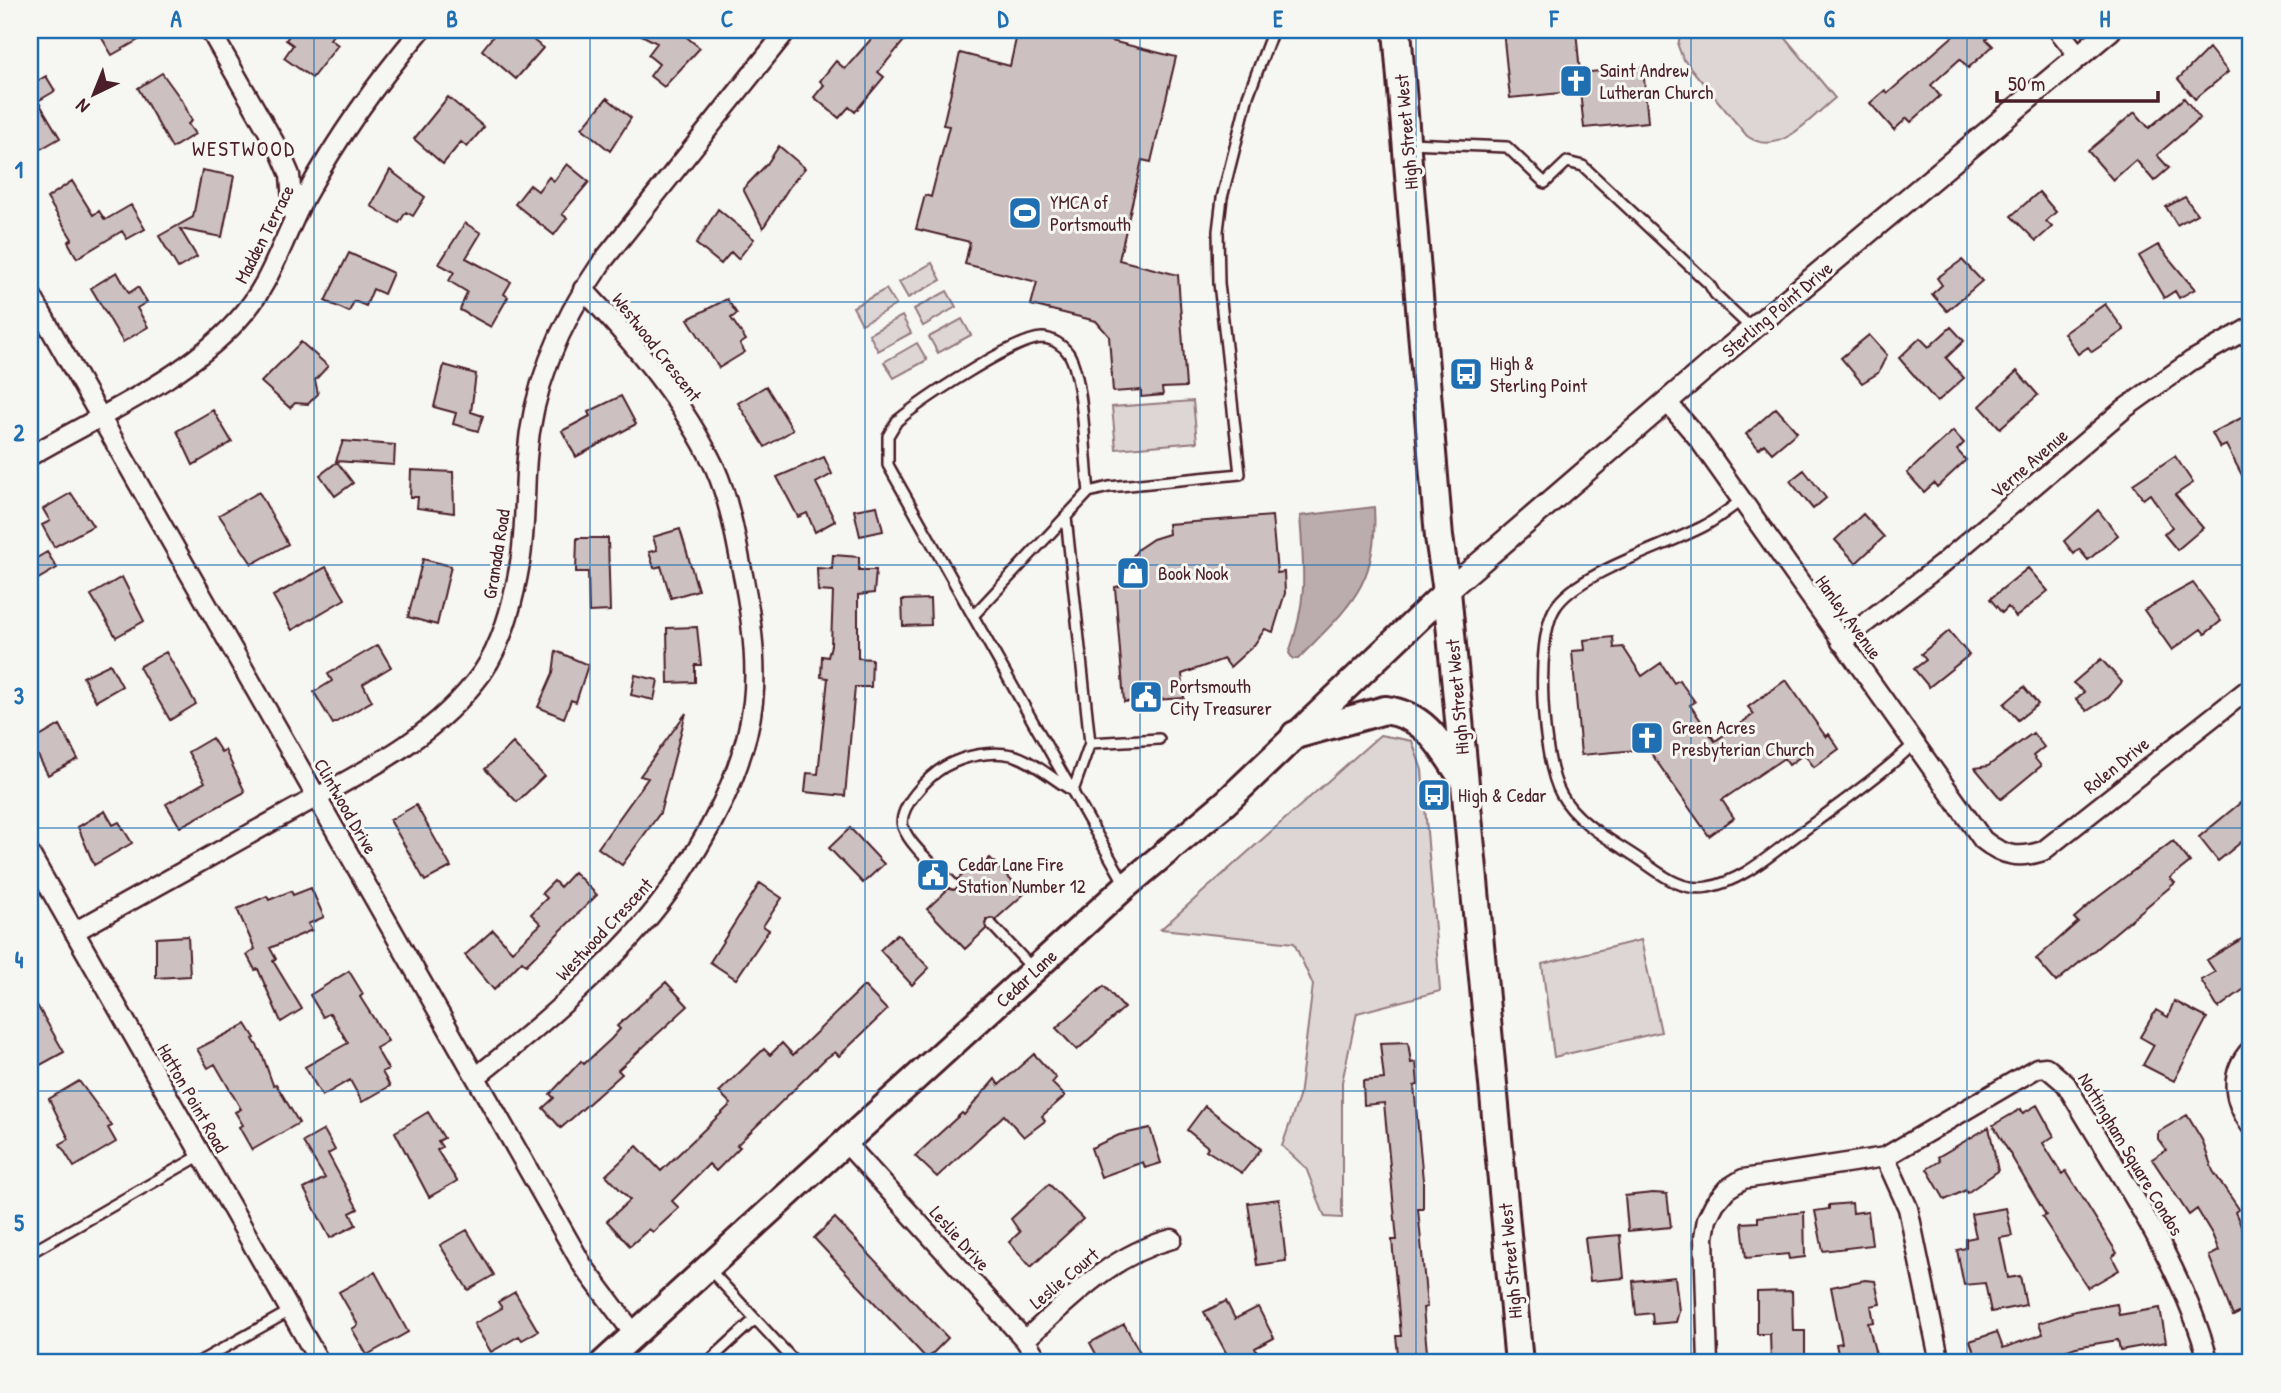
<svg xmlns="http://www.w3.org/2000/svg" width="2281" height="1393" viewBox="0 0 2281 1393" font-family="'Patrick Hand',sans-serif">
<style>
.green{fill:#ddd6d5;stroke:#947a80;stroke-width:2}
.water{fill:#bbadae;stroke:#8e747a;stroke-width:2}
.building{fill:#ccc1c0;stroke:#4a1f2b;stroke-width:2}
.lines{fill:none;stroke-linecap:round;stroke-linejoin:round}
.service-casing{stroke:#4a1f2b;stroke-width:14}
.minor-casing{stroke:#4a1f2b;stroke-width:23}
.tertiary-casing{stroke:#4a1f2b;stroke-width:26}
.secondary-casing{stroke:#4a1f2b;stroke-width:30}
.primary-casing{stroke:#4a1f2b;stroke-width:32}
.service{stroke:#f6f6f2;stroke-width:9}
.minor{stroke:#f6f6f2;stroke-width:18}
.tertiary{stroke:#f6f6f2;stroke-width:21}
.secondary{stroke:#f6f6f2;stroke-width:24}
.primary{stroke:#f6f6f2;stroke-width:26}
.grid{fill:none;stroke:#1f6fb2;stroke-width:2;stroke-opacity:0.55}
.labels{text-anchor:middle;stroke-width:6;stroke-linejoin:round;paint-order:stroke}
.poi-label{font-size:19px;fill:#4a1f2b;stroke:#f6f6f2;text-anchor:start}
.street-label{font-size:19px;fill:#4a1f2b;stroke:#f6f6f2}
.neighbourhood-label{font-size:21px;letter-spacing:2px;fill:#4a1f2b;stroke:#f6f6f2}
.neatline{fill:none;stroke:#1f6fb2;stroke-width:2.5}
.grid-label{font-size:23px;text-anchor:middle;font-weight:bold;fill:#1f6fb2}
</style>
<rect width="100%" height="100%" fill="#f6f6f2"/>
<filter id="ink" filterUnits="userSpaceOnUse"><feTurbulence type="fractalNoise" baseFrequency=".0143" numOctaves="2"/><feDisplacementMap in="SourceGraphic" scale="14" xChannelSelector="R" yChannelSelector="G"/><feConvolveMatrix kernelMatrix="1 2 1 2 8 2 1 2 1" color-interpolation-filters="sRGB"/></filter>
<g filter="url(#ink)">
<path class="green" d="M1681,30H1779L1835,98C1810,118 1779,159 1747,136L1683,59L1678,46Z
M932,263L941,280L908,298L899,282Z
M886,289L896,305L862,324L853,307Z
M947,291L956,307L923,326L914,309Z
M902,316L911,333L878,351L869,334Z
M962,319L971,335L938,353L929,337Z
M917,343L927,360L894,378L884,362Z
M1193,401L1197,442L1116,449L1112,407Z
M1380,735L1412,741L1422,770L1440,991L1357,1013L1342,1082V1218L1325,1217L1306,1168L1282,1146L1299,1097L1313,985L1294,943L1161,929Z
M1641,940L1661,1032L1554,1057L1542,964Z"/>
<path class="water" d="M1374,507C1379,586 1348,607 1298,659H1293L1289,653C1308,598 1304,572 1300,516Z"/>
<path class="building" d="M97,30H156L112,55Z
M293,30H337L330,39L338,45L312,78L284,58L293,45L286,40Z
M498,30H521L543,48L516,79L482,50Z
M632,30H678L700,48L664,87L650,76L659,64L648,55L657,43Z
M879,30H913L878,72L884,77L855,112L849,107L839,118L814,97L824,85L820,81L836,61L845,69Z
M1018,30H1067L1176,57L1151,162L1142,160L1119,260L1178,275L1186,387L1162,388L1163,395L1141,397V390L1113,392L1109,336L1096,321L1031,305L1037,282L965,264L970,242L916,229L925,195L931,197L949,126L943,125L960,53L1010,66Z
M1503,30H1576L1580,73L1643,67L1648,122L1584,128L1580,91L1510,98Z
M1960,30H1997L1986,39L1993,46L1968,68L1960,59L1931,85L1940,96L1911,122L1907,118L1894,130L1870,103L1885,90L1888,93Z
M2209,48L2228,72L2195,99L2178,79Z
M162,73L183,102L192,121L188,124L195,134L172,148L138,88Z
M46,76L55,91L38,101L60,138L30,155V85Z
M448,97L484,127L467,147L461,142L443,164L414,139Z
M607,98L631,118L610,151L582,128Z
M2184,98L2200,118L2157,155L2169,168L2154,181L2136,160L2113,180L2088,151L2135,112L2149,128Z
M779,146L805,168L790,186L763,228L743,189L767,164Z
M567,164L589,182L562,214L567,218L554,235L515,204L530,185L538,191L549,177L554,181Z
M202,170L234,176L222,237L180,229L197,257L178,268L159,236L193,217Z
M390,170L425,197L413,216L406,212L399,223L371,206Z
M72,181L93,215L99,211L105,220L131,205L145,229L127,239L122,231L77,258L68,242L72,239L47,198Z
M2039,192L2056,212L2046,221L2052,227L2036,241L2011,216Z
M2185,197L2197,214L2177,225L2166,207Z
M718,209L754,239L738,259L731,252L721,264L696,244Z
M465,223L481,233L466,258L511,282L504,294L508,297L491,327L460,310L467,292L449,281L454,272L439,264Z
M2158,245L2186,279L2195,289L2179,298L2175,291L2164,298L2139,256Z
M349,253L393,273L384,294L373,289L366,306L354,301L349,312L325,301Z
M1962,260L1982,281L1947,311L1932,294L1942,285L1937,278Z
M117,272L129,293L138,287L147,302L137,308L148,327L123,342L91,288Z
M727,299L737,314L731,318L746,340L740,344L745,352L719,368L688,319Z
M2105,304L2124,330L2092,352L2088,347L2078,354L2064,333Z
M1951,327L1964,341L1946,358L1964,378L1937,402L1899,358L1920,338L1929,347Z
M1869,335L1887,355L1878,373L1862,383L1841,358Z
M301,342L328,366L315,380L318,394L308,404L295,403L290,408L261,382Z
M444,365L476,374L471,412L483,416L478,431L453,424L456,413L434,407Z
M2017,371L2038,395L2000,428L1980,406Z
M766,386L793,430L765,447L738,403Z
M621,396L636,424L576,457L562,431L590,416L588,412Z
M1776,408L1797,432L1772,453L1764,444L1759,449L1746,434Z
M213,410L232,442L193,465L177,431Z
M2251,413V492L2226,445L2220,448L2212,433Z
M1953,431L1964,443L1957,450L1966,460L1937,487L1934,483L1924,492L1907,473Z
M343,441L395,445L394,465L336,461Z
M2175,456L2193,483L2175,495L2203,528L2177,550L2164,534L2172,527L2150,494L2143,499L2133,484Z
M824,457L832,474L816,483L835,521L815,532L807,513L798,517L777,477Z
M337,462L353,483L335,496L320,475Z
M411,470L453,472L454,513L417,508L418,497H410Z
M1804,470L1826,498L1813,509L1790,481Z
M259,492L288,544L252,564L219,515Z
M71,493L93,526L54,547L42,525L50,521L43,509Z
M877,506L883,531L860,536L854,510Z
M2098,510L2118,535L2088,560L2079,549L2074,554L2064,541Z
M1863,514L1884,537L1856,563L1835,540Z
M1272,516L1277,573L1284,572L1285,593L1273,632L1265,629L1254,645L1230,667L1224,659L1182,674L1184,698L1124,702L1115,587L1120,586L1125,562L1128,563L1138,549L1153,539L1169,534L1168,524Z
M680,529L698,590L671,598L661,566L654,568L649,552L657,550L653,537Z
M577,538H608L610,611L589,612L588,572H576Z
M47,552L57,568L38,579L30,562Z
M833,555L859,557V570H876L874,593L858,595V658L872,659L871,687H855L845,796L805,792L807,773L818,774L828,678L821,677L822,656L828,657L831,645L833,592L818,591L817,568L832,569Z
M423,559L451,566L437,625L408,617Z
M326,567L345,599L292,630L273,596Z
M2028,568L2048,591L2016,617L2008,607L2002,613L1990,599Z
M122,577L144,621L116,637L91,595Z
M2193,583L2221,621L2205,634L2201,629L2172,650L2144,610Z
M930,599L931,625L903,626L902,600Z
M697,627L701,665H695V682L668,683L667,628Z
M1949,631L1969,655L1929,687L1914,669L1926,660L1921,654Z
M1613,637L1614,648L1623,647L1642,676L1661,663L1674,683L1679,680L1695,702L1690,705L1715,741L1754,714L1748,707L1786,680L1826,737L1829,734L1839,749L1814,767L1804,754L1789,765L1784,758L1722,800L1734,818L1709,836L1648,749L1581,755L1572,651L1585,650L1584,640Z
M378,645L391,667L363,684L372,701L333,724L314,692L332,681L328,674Z
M556,651L588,665L576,702L571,700L564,718L538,707L553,673Z
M166,652L196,704L170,720L139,667Z
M2101,659L2122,682L2109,697L2087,711L2076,699L2084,692L2073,683Z
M110,664L122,686L96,701L83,677Z
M635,675L658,680L654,700L631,695Z
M2024,687L2038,704L2018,720L2004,704Z
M686,713L660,813L622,865L598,848L648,778L640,776Z
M60,725L78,759L48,775L31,742Z
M2033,733L2044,747L2033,756L2041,766L2001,799L1975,768L1988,766Z
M212,738L221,752L225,750L245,792L180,827L166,804L205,782L188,752Z
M513,743L544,776L517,802L485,769Z
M2251,794V834L2218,861L2199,837Z
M416,805L451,867L425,881L390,820Z
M105,811L113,825L119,822L132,843L94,865L78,827Z
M850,828L884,864L863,883L829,848Z
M2173,841L2190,862L2170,878L2175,883L2056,982L2036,959L2078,922L2074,918L2097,898Z
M990,858L1024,894L996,919H986V929L965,949L927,909L948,889H957L958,879L972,867L976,871Z
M574,872L597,895L526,965L522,961L494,990L465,955L493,930L512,951L541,924L531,914L547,898L542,893L554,881L560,887Z
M760,883L782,898L763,926L769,930L736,979L710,962Z
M311,888L324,917L308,924L312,930L270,948L276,959L273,961L302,1009L281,1022L258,969L255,970L247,955L255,949L237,909L267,896L269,900L291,891L293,895Z
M897,934L929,968L912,985L880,950Z
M188,936L190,976L156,978V938Z
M2245,937L2251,947V984L2218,1008L2201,980L2215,972L2207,960Z
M349,971L363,994L360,997L388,1041L376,1048L388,1069L382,1072L390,1086L362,1102L350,1080L322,1096L305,1067L348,1043L330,1013L323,1017L310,995Z
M666,982L688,1006L618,1070L622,1074L561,1128L543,1108L554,1098L550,1094L581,1061L584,1064L611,1039L620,1029L617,1026Z
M864,986L887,1010L839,1056L835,1052L825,1059L737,1145L740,1147L716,1171L709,1164L672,1201L679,1208L653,1232L649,1229L630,1246L607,1221L630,1200L606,1175L637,1146L661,1171L731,1104L719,1092L764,1049L770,1055L782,1043L793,1055Z
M1104,986L1124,1008L1077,1050L1056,1028Z
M30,993L64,1052L35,1068L30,1059Z
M2174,1001L2207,1018L2174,1081L2143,1065L2154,1045L2140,1037L2156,1010L2168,1017Z
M246,1024L255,1038L253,1039L262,1054L273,1085L276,1084L299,1123L252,1150L239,1127L243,1125L235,1112L241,1109L215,1064L208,1068L197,1049Z
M1408,1042L1411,1063L1416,1062L1418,1085L1414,1086L1423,1180V1209H1418L1427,1307L1423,1308L1428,1363H1399L1396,1336H1401L1392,1240H1397L1384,1103L1364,1105L1363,1081L1384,1079L1380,1043Z
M1034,1054L1056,1078L1052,1083L1065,1096L1042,1116L1045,1121L1024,1137L1004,1115L937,1177L915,1156L962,1113L964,1115L995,1079L999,1085Z
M79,1081L112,1126L108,1128L116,1142L74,1167L60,1144L69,1139L49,1099Z
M2037,1105L2054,1136L2043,1143L2062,1174L2066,1171L2117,1253L2112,1257L2119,1270L2088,1288L2042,1217L2046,1215L1993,1125L2021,1109L2023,1113Z
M1205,1106L1261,1149L1242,1173L1206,1150L1208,1147L1187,1130Z
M428,1112L444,1138L438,1141L442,1147L437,1150L457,1181L429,1197L395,1132Z
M2187,1115L2202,1140L2213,1171L2239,1209L2235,1212L2251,1248V1307L2233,1316L2209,1256L2219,1251L2212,1234L2197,1209L2189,1215L2152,1159L2166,1150L2158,1139V1132Z
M1989,1127L1998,1171L1967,1193L1966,1190L1945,1200L1927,1169L1940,1161L1938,1157Z
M1150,1128L1161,1163L1145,1168L1143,1162L1101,1177L1091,1148L1119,1135Z
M324,1130L335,1150L328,1154L358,1209L350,1213L356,1225L330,1238L304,1189L325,1178L303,1142Z
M1049,1184L1083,1219L1031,1267L1009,1242L1020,1232L1011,1219Z
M1653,1193L1667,1194L1671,1227L1628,1231L1625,1196Z
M1279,1199L1286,1261L1257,1265L1248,1203Z
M1852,1203L1853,1213L1868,1211L1872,1245L1823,1251L1815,1211L1829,1209V1205Z
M2006,1208L2012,1236L2000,1238L2008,1278L2020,1276L2026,1305L1991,1312L1985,1283L1964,1285L1957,1250L1966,1248V1239L1976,1237L1971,1214Z
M1804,1212L1805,1257L1789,1259L1788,1254L1746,1258L1742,1223L1758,1222V1217Z
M835,1218L948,1338L927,1359L814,1238Z
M467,1230L494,1275L468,1290L440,1245Z
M1620,1235L1624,1278L1590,1281L1585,1238Z
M375,1272L408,1332L367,1355L352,1329L358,1325L339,1292Z
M1675,1277L1679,1311L1676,1322L1653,1324L1652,1313L1636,1315L1633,1281Z
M1865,1280L1875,1281L1880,1304L1871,1306L1874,1322L1868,1323L1878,1363H1840L1836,1344L1842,1343L1831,1287Z
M1792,1291L1793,1331H1805V1362L1771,1363L1770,1334H1757V1292Z
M515,1292L538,1331L522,1340L519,1336L491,1352L474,1324L502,1308L498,1302Z
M1226,1301L1235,1319L1258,1307L1274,1338L1255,1348L1257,1353L1242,1361L1239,1355L1230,1360L1204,1312Z
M2117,1304L2119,1315L2160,1308L2166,1342L2120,1350L2118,1340L2076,1347L2056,1354L2059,1363H1969L1976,1358L1970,1341L1997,1332L2003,1348L2043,1334L2039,1323L2075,1311Z
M1124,1324L1146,1363H1101L1090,1343Z"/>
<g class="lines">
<defs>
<path id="service" d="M1409,143L1507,147L1545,183L1567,162L1583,166L1709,284L1715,294L1752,329
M1741,501C1729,509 1718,518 1706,525C1668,546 1577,572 1555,608C1534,642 1542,761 1561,794C1577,824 1615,842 1642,861C1662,875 1682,892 1708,887C1744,881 1774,851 1803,831C1841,803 1880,776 1915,743
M973,616L888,465V436L897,421C921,401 1013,339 1042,338C1052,338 1063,345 1069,354C1084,379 1085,460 1089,492
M1090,743L1159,739
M953,884C938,868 911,848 903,827C897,808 929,776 944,767C963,756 991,750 1012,755C1029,758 1057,782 1073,791L1090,743L1066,517
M1125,884L973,616L1089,492L1109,487L1240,474L1219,283L1218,231L1222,198L1248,96L1273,30
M991,924L1033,969
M30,1253L201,1155
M709,1269L796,1363
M197,1363L290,1311
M707,1363L755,1319
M1669,1363H1708"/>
<path id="minor" d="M210,30L281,154L290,175L293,215
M2058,30L2079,56
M30,293L583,1266L634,1334
M1667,402L1697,437L1983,840C2003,856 2019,859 2043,851L2251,687
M30,456C100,415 182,381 238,320C272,284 283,237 306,195C339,135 377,82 421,30
M1841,642L1942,564L2124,409L2191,361L2251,327
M30,854L320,1363
M74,932C143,894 213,855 282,816C356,775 431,743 482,673C503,643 514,599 520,563C526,528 524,493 527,458C532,386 561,321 602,262L787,30
M2251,1049C2228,1074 2233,1101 2251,1126
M476,1077C539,1027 620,959 667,894C707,840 745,770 753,702C758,658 750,608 741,565C735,533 728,497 715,468C684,402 633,342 583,289
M846,1143L1025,1340L1040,1363
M1885,1157L1908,1208L1940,1363
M1025,1340C1071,1298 1111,1255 1172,1239
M1708,1363L1704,1237L1707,1219L1715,1203L1727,1189L1743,1179L1885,1157L2037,1068L2046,1067L2066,1084C2118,1174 2182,1262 2209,1363"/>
<path id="tertiary" d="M1447,591L1708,366L2110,30"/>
<path id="secondary" d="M603,1363L1126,886L1225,803L1447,591"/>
<path id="primary" d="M1397,30L1439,537L1447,591L1519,1363
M1295,735L1385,710C1426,715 1441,746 1462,777"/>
</defs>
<use href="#service" class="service-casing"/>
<use href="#minor" class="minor-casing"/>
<use href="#tertiary" class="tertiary-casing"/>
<use href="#secondary" class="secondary-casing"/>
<use href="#primary" class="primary-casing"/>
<use href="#service" class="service"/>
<use href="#minor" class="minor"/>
<use href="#tertiary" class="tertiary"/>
<use href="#secondary" class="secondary"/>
<use href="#primary" class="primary"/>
</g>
</g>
<path class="grid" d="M314,30V1363M590,30V1363M865,30V1363M1140,30V1363M1416,30V1363M1691,30V1363M1967,30V1363M30,302H2251M30,565H2251M30,828H2251M30,1091H2251"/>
<defs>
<symbol id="church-square" viewBox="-11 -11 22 22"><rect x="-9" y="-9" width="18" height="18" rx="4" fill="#1f6fb2" stroke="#f6f6f2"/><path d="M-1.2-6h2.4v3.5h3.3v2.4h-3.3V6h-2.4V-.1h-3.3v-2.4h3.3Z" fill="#fff"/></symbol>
<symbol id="stadium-square" viewBox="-11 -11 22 22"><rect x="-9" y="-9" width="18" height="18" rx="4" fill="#1f6fb2" stroke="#f6f6f2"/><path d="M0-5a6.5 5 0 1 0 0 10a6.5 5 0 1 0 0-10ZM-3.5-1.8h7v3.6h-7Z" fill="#fff"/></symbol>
<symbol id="bus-square" viewBox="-11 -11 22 22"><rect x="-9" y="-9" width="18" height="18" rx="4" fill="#1f6fb2" stroke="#f6f6f2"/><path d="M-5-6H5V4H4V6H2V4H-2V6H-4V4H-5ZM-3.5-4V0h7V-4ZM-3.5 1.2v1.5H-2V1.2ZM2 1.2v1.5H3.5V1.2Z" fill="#fff"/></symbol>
<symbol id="shop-square" viewBox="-11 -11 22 22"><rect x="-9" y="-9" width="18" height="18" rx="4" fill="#1f6fb2" stroke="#f6f6f2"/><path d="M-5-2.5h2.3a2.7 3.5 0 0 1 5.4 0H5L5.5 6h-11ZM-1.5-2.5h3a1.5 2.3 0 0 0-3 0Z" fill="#fff"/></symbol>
<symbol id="civic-square" viewBox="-11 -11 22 22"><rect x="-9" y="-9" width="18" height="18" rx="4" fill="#1f6fb2" stroke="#f6f6f2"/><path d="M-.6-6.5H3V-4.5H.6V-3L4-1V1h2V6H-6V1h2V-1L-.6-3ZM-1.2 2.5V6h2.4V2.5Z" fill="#fff"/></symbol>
</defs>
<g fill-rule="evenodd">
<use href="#church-square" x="1557" y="62" width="38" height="38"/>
<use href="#stadium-square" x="1006" y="194" width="38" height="38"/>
<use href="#bus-square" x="1447" y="355" width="38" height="38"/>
<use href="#shop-square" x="1114" y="554" width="38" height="38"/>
<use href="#civic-square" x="1127" y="678" width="38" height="38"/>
<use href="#church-square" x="1628" y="719" width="38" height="38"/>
<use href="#bus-square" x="1415" y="776" width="38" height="38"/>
<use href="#civic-square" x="914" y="856" width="38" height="38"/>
</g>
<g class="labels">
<g class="poi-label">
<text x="1600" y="77">Saint Andrew<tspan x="1600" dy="22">Lutheran Church</tspan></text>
<text x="1050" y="209">YMCA of<tspan x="1050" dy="22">Portsmouth</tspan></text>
<text x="1490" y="370">High &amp;<tspan x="1490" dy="22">Sterling Point</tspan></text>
<text x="1158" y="580">Book Nook</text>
<text x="1170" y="693">Portsmouth<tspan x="1170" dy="22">City Treasurer</tspan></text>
<text x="1672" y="734">Green Acres<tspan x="1672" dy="22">Presbyterian Church</tspan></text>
<text x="1458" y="802">High &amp; Cedar</text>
<text x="958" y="871">Cedar Lane Fire<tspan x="958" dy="22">Station Number 12</tspan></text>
</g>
<g class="street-label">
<text transform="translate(1406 132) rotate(-95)" y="7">High Street West</text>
<text transform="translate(264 234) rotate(-63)" y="7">Madden Terrace</text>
<text transform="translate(1777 309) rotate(-40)" y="7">Sterling Point Drive</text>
<text transform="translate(657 347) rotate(52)" y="7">Westwood Crescent</text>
<text transform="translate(2029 463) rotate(-41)" y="7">Verne Avenue</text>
<text transform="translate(496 554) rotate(-81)" y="7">Granada Road</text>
<text transform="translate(1849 617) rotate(54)" y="7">Hanley Avenue</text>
<text transform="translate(1457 697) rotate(-95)" y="7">High Street West</text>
<text transform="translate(2116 765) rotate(-39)" y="7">Rolen Drive</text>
<text transform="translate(346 806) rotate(60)" y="7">Clintwood Drive</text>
<text transform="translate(604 929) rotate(-47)" y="7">Westwood Crescent</text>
<text transform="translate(1026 978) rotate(-43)" y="7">Cedar Lane</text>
<text transform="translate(193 1098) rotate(60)" y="7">Hatton Point Road</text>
<text transform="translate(2131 1154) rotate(59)" y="7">Nottingham Square Condos</text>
<text transform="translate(960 1238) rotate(48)" y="7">Leslie Drive</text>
<text transform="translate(1510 1261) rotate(-95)" y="7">High Street West</text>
<text transform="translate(1064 1278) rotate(-40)" y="7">Leslie Court</text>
</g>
<g class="neighbourhood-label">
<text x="244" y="156">WESTWOOD</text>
</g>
</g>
<rect width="2281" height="1393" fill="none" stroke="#f6f6f2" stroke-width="77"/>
<g transform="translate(94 94) rotate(223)" stroke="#f6f6f2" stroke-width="5" paint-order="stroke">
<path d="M0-5L12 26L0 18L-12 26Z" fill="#4a1f2b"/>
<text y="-10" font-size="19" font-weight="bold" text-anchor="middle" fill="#4a1f2b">N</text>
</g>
<path d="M1997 91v10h161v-10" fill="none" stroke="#4a1f2b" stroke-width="3.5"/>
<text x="2008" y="91" font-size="21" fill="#4a1f2b" stroke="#f6f6f2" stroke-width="5" paint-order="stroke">50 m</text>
<rect x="38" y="38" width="2204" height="1316" class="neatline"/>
<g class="grid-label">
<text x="176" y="27">A</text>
<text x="452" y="27">B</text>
<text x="727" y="27">C</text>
<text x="1003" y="27">D</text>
<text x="1278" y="27">E</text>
<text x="1554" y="27">F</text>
<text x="1829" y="27">G</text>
<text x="2105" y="27">H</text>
<text x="19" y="178">1</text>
<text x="19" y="441">2</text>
<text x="19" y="704">3</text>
<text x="19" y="968">4</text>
<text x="19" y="1231">5</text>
</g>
</svg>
